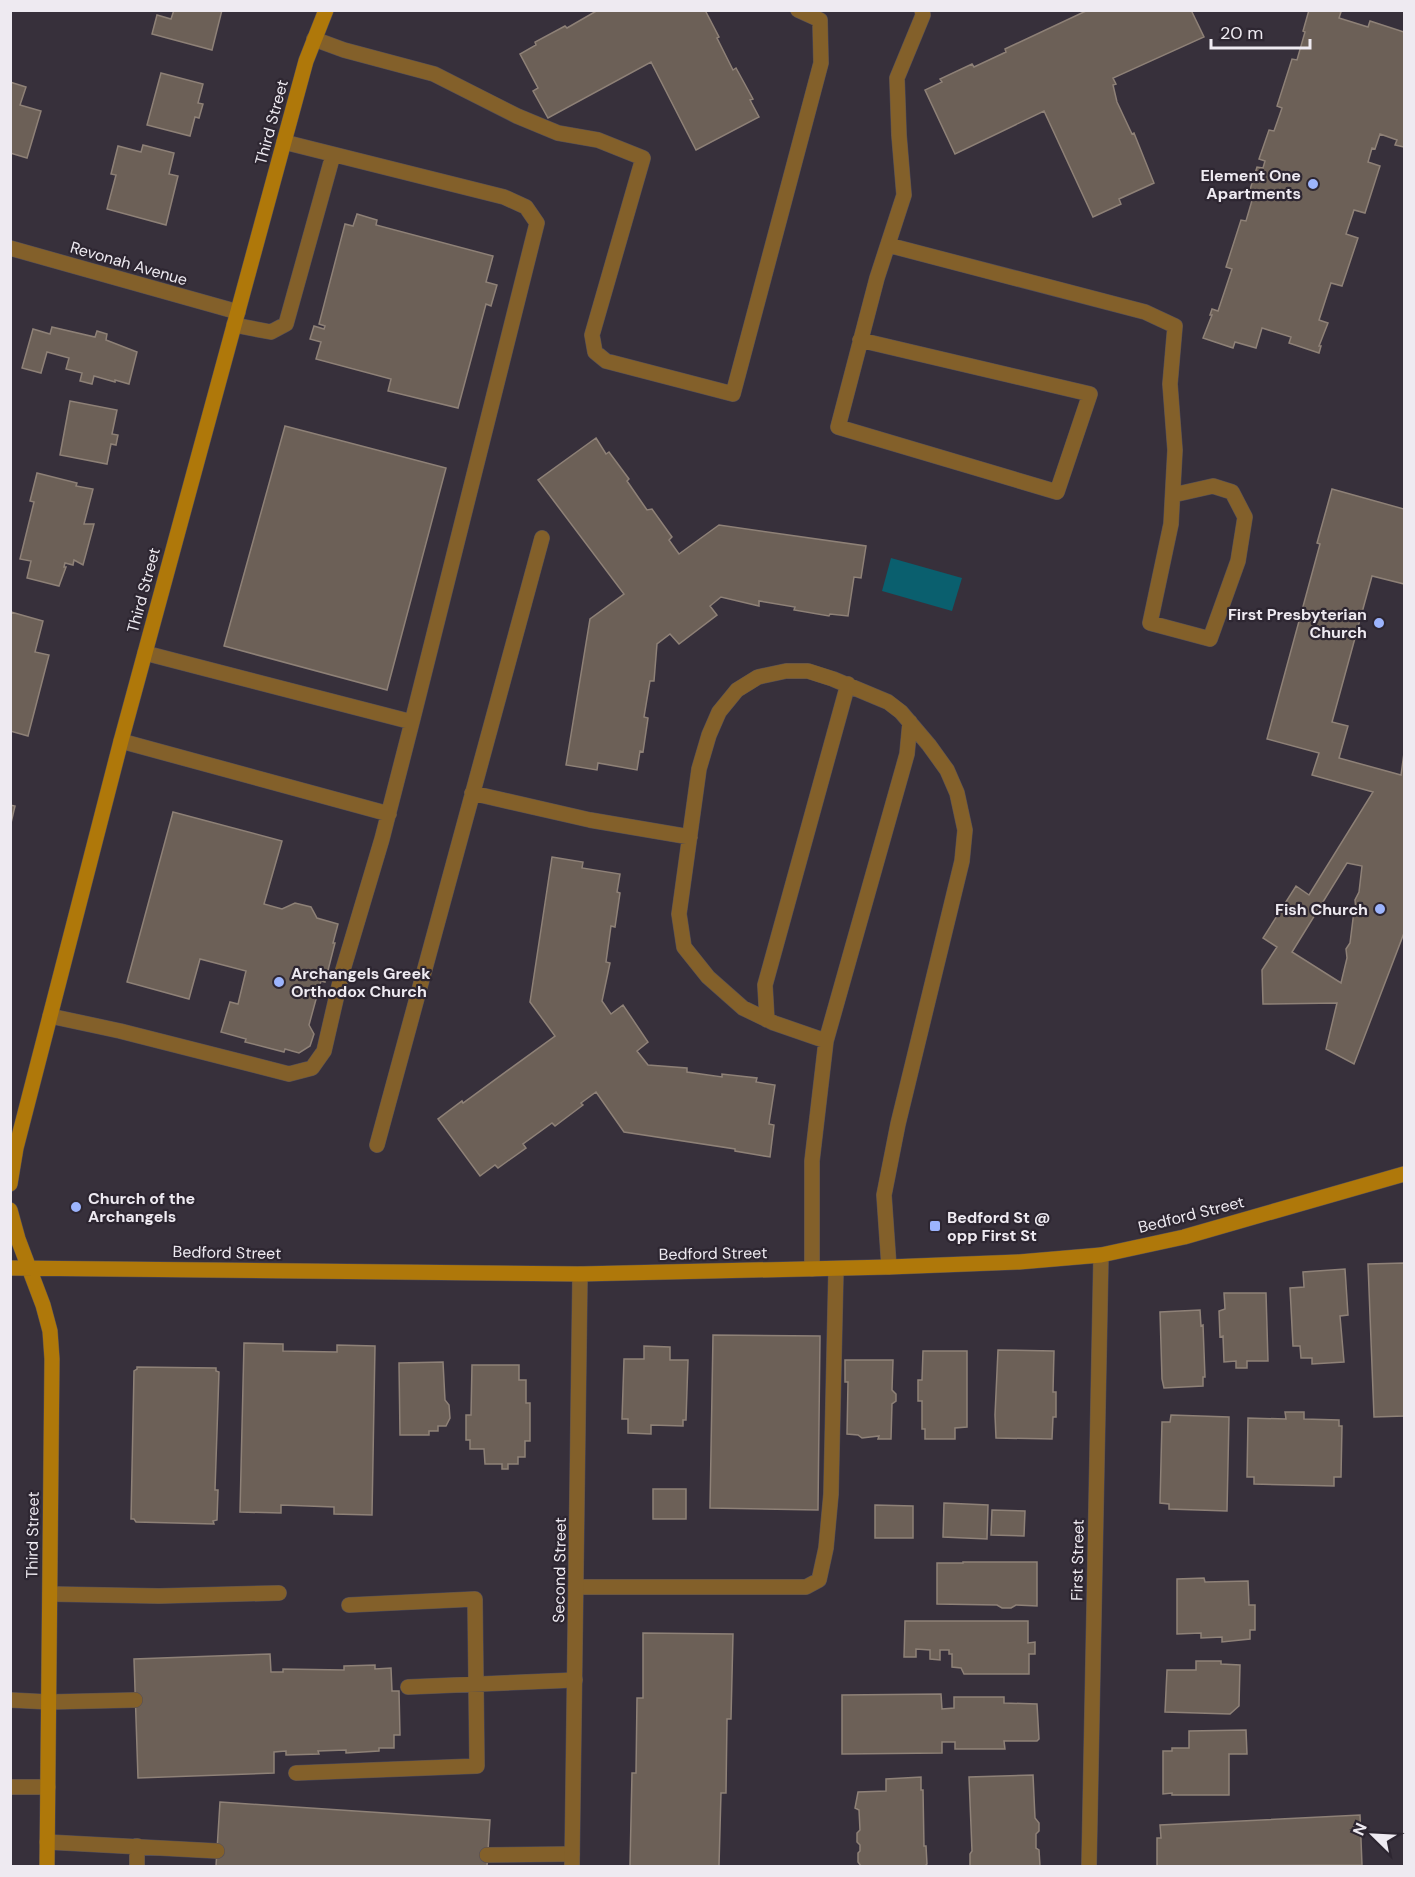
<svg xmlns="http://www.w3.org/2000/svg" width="1415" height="1877" viewBox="0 0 1415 1877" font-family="'DM Sans',sans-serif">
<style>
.water{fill:#0a5f6e}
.building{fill:#6c6057;stroke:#8e8177;stroke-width:1.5;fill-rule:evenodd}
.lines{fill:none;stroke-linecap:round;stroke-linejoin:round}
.lane-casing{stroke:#544e58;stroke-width:16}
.street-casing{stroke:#544e58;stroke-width:16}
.secondary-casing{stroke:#544e58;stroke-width:16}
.lane{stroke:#83602a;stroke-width:15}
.street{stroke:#83602a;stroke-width:15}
.secondary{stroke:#af780a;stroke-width:15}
.poi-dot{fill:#9cb4fd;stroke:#2d2631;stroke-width:2}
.labels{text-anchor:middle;stroke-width:4.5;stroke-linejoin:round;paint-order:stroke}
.street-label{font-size:16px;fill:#eeeaf1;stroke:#2d2631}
.poi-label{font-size:16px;font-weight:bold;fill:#eeeaf1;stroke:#2d2631;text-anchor:end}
</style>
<rect width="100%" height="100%" fill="#37303b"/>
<path class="water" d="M891,558L962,578L952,611L882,591Z"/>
<path class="building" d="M174,10H222L212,50L152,34L157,15L171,19Z
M705,10L719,37L717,38L733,70L736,68L753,99L750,100L759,117L696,150L651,62L548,118L533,91L538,88L520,54L536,45L535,42L565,26L567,28L598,10Z
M1088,10H1191L1204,37L1113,78L1116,84L1113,85L1117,102L1132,134L1134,133L1154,183L1119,199L1121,204L1093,217L1044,111L955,154L925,90L942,82L940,79L972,64L974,67L1006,52L1005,49Z
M1309,10H1337L1341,12L1339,18L1368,27L1370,21L1404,32V147L1395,145L1397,140L1380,134L1375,149L1372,148L1368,162L1380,166L1365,213L1354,210L1346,234L1358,238L1342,286L1331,283L1319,320L1328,323L1319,346H1321L1319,353L1289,343L1291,337L1262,328L1256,348L1235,342L1233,348L1203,338L1212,315H1210L1212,309L1218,311L1232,269L1226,267L1241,220L1246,221L1253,197L1248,196L1257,167L1263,168L1265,161L1259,159L1269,130L1274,131L1282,108L1277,106L1292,59L1297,60L1305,32L1303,31Z
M161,73L203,84L198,103L203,104L199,118L195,117L190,136L147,125Z
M10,82L26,87L20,105L41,111L27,158L10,153Z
M143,145L174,153L169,174L178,176L166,225L107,209L116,175L111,174L118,146L141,152Z
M357,214L377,220L376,225L493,256L486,282L497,285L491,306L486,304L458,408L388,391L391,379L316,359L321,342L310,339L314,326L324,329L325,326L319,324L345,224L353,226Z
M52,327L95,337L97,331L107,334L106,340L137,352L129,384L115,380V382L94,376L92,384L80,381L82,373L66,369L69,358L47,352L41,373L22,368L33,329L50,334Z
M70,401L117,410L112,434L118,435L116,445L111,444L107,464L60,455Z
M285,426L446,468L387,690L224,646Z
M596,438L606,454L609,452L629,479L627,481L647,510L652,509L672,537L669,540L679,554L719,525L866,546L861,578L854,577L848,616L830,614L829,616L794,610L795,607L759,601V606L721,597L710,606L717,615L679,644L670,634L657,644L654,681H650L644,717L648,718L643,752L640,751L637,770L598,763L597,770L566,765L590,619L624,594L538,480Z
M37,473L77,483L76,486L93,489L84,524H94L83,565L74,560L73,565L65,563L64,567H66L59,586L27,578L31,561L20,559L34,502L30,501Z
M1332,489L1404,509V584L1372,576L1332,722L1348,726L1339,758L1401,775L1404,753V933L1354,1064L1326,1049L1337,1003L1263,1004L1262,970L1277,947L1263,938L1296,886L1309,895L1373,792L1312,775L1319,753L1267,739L1320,544L1317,543ZM1347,863L1362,866L1359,892L1355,900L1356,911H1354L1350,943L1346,949L1347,958L1341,983L1292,952Z
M11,612L43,621L35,652L49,655L28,736L10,731Z
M10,805L15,806L11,823H10Z
M173,812L282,841L264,904L282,909L295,903L311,907L317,918L338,924L333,943H335L325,982L321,981L309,1025L314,1034L310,1046L299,1053L285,1049L284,1052L245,1042L246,1039L221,1032L230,1002L238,1004L246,971L200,959L189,999L127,982Z
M552,857L583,862L582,868L620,874L617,892L620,893L615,927L611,926L606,962L610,963L602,1001L611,1014L623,1005L648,1042L637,1051L648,1065L687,1068V1072L722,1077V1074L757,1078L756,1082L775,1085L769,1124L774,1125L770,1157L735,1151V1149L624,1132L596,1092L581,1103L583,1105L555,1126L552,1123L523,1144L526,1148L498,1168L495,1165L480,1176L438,1119L462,1101L463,1103L555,1036L530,1002Z
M1404,1263V1416L1374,1417L1368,1264Z
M1345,1269L1348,1315L1340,1316L1344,1362L1312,1364V1358H1301L1300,1346H1293L1290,1288L1304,1287L1303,1272Z
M1224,1293H1266L1268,1361H1247V1368H1236V1361L1224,1362L1223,1336L1220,1337L1219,1311L1225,1309Z
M1200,1310L1201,1326L1203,1325L1205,1377H1203V1386L1164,1388L1162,1379L1160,1312Z
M713,1335L820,1336L818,1510L710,1508Z
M244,1343L283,1344V1351L337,1352V1345L375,1346L372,1515L334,1514V1507L281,1505V1513L240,1512Z
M644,1346L670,1347V1360H688L686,1420H683V1426L651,1425V1434L628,1433V1419H622L624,1359H644Z
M998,1350L1054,1351L1053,1392H1056V1417H1053L1052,1439L996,1438L995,1415Z
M923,1351H967V1427L955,1428V1439H925V1429H922V1401H918V1380H922Z
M845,1360H893L892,1390L896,1394V1401L892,1404L891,1439H878L879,1436L862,1438L858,1435L847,1434L848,1382H845Z
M443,1362L445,1400L449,1405L450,1418L446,1426H438V1431H429V1435H400L399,1363Z
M472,1365H519V1380H526V1403H530V1441H525V1457H518V1464H508V1469H502V1464H485L484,1449H470V1440H466V1415H471Z
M137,1367L216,1368V1371L219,1372L215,1490H218L217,1520L213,1521L214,1524L136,1522L134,1519H131L134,1371L137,1369Z
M1285,1412H1304V1419L1339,1420V1426H1342L1341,1477H1334V1486L1254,1484V1477H1247L1248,1418L1286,1419Z
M1171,1415L1229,1417L1227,1511L1169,1509V1504L1160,1503L1162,1422H1170Z
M653,1489H686V1519H653Z
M944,1503L988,1505L987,1539L943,1537Z
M875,1505L913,1506V1538H875Z
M992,1510L1025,1511L1024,1536L991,1535Z
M963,1562H1037V1606L1016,1605L1011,1608H1002L997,1605L937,1604V1563H963Z
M1204,1578L1205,1582L1248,1581L1249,1605H1255V1630H1250V1639L1222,1642V1637L1201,1638V1633L1177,1634V1579Z
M905,1621H1028V1643L1035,1642V1654H1029V1674H964L961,1668L952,1667V1654H949V1650H940V1660L930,1659V1650L916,1649V1657H904Z
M643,1633L733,1634L731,1719H727L726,1793H721L719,1866H630L632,1773H636L637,1698H643Z
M270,1654L271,1672H283V1669L344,1670V1666L375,1665V1669L391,1668L392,1691H399L400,1735H394V1748H379V1751L346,1753V1750L318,1751L319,1754L286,1755V1751L274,1752V1773L138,1778L134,1659Z
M1196,1661H1221V1664L1240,1665L1239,1706L1230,1714L1165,1712L1167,1670H1196Z
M941,1694L942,1709L954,1708V1697H1004V1703L1037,1704L1039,1739L1037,1741H1004L1005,1749H955V1742H942V1753L842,1754V1695Z
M1246,1730L1247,1754H1229V1795H1172V1793L1163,1794V1751H1172V1748H1189V1731Z
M1033,1775L1035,1818L1039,1823V1831L1036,1834V1848L1039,1850L1040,1866H970V1854L972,1851L969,1777Z
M921,1777V1790H923L924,1846H926L927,1864L925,1866H861L858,1862V1853L860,1851V1845L857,1842V1833L860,1830L859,1810L855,1808L858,1792L886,1791V1779Z
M220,1802L490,1820L487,1866H216Z
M1360,1815L1362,1865L1157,1866V1838H1161L1160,1825Z"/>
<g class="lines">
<defs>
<path id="lane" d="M314,39L344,50L434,74L517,116L558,133L598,140L643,158L592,335L595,352L606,361L733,394L821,63L820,20L798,10
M284,142L504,197L526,207L537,223L412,722
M888,245L1145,312L1175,326L1170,384L1175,450L1171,524L1150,623L1210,639L1238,561L1245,517L1232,492L1213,486L1173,495
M234,325L271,332L286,324L333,155
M860,340L1090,394L1057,492L838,427L877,278L904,195L899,135L897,78L923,15L922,10
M121,741L389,814
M472,793L590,820L690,837
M50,1016L120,1031L289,1074L312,1068L324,1051L342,973L382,839L412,722L145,653
M767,1020L765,985L848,684
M826,1041L907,754L910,722
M377,1145L542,538
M812,1269V1161L826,1041L774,1023L743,1008L708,977L684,947L679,914L699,769L709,735L719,712L737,690L758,677L786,671H808L833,679L888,702L901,712L929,745L947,770L957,793L965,830L962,861L898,1124L884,1195L889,1267
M576,1587H806L819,1580L826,1548L831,1494L836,1269
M50,1594L159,1596L279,1593
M408,1687L575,1680
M10,1700L49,1702L135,1700
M296,1773L477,1766L475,1599L349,1605
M10,1787H48
M47,1842L217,1851
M137,1846V1866
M487,1855L572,1854"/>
<path id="street" d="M10,248L238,312
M572,1866L580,1274
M1089,1866L1101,1255"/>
<path id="secondary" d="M10,1184L16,1148L121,741L306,61L326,10
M10,1210L18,1239L43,1305L50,1331L52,1359L47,1866
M10,1268L580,1274L889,1267L1019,1262L1101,1255L1184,1237L1404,1174"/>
</defs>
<use href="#lane" class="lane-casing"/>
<use href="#street" class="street-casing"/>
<use href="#secondary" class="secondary-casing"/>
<use href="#lane" class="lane"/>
<use href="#street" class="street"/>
<use href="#secondary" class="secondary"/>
</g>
<g class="poi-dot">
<circle cx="1313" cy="184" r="6"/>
<circle cx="1379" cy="623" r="6"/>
<circle cx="1380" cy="909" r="6"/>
<circle cx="279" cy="982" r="6"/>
<circle cx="76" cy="1207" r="6"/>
<rect x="929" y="1220" width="12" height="12" rx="3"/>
</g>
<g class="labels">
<g class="street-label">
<text transform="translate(271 122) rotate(-75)" y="6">Third Street</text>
<text transform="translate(129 263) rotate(16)" y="6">Revonah Avenue</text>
<text transform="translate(143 590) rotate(-75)" y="6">Third Street</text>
<text transform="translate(1191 1214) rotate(-14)" y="6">Bedford Street</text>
<text transform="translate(227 1252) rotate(1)" y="6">Bedford Street</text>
<text transform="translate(713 1253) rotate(-1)" y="6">Bedford Street</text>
<text transform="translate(32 1535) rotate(-89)" y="6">Third Street</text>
<text transform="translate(1077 1560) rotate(-89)" y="6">First Street</text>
<text transform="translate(559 1570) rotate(-89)" y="6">Second Street</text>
</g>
<g class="poi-label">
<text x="1301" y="181">Element One<tspan x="1301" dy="18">Apartments</tspan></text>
<text x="1367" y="620">First Presbyterian<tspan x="1367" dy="18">Church</tspan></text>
<text x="1368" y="915">Fish Church</text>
<text x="291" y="979" text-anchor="start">Archangels Greek<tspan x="291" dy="18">Orthodox Church</tspan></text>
<text x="88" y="1204" text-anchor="start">Church of the<tspan x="88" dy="18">Archangels</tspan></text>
<text x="947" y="1223" text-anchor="start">Bedford St @<tspan x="947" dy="18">opp First St</tspan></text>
</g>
</g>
<rect width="1415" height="1877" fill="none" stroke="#eeeaf1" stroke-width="24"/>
<g transform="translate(1373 1835) rotate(294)" stroke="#2d2631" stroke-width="4.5" paint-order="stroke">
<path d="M0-4.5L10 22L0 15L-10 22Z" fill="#eeeaf1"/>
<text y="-9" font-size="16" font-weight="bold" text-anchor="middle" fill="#eeeaf1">N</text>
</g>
<path d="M1211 39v9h99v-9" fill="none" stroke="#eeeaf1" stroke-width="3"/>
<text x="1220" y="39" font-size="18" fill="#eeeaf1" stroke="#2d2631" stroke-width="4.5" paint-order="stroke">20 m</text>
</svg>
